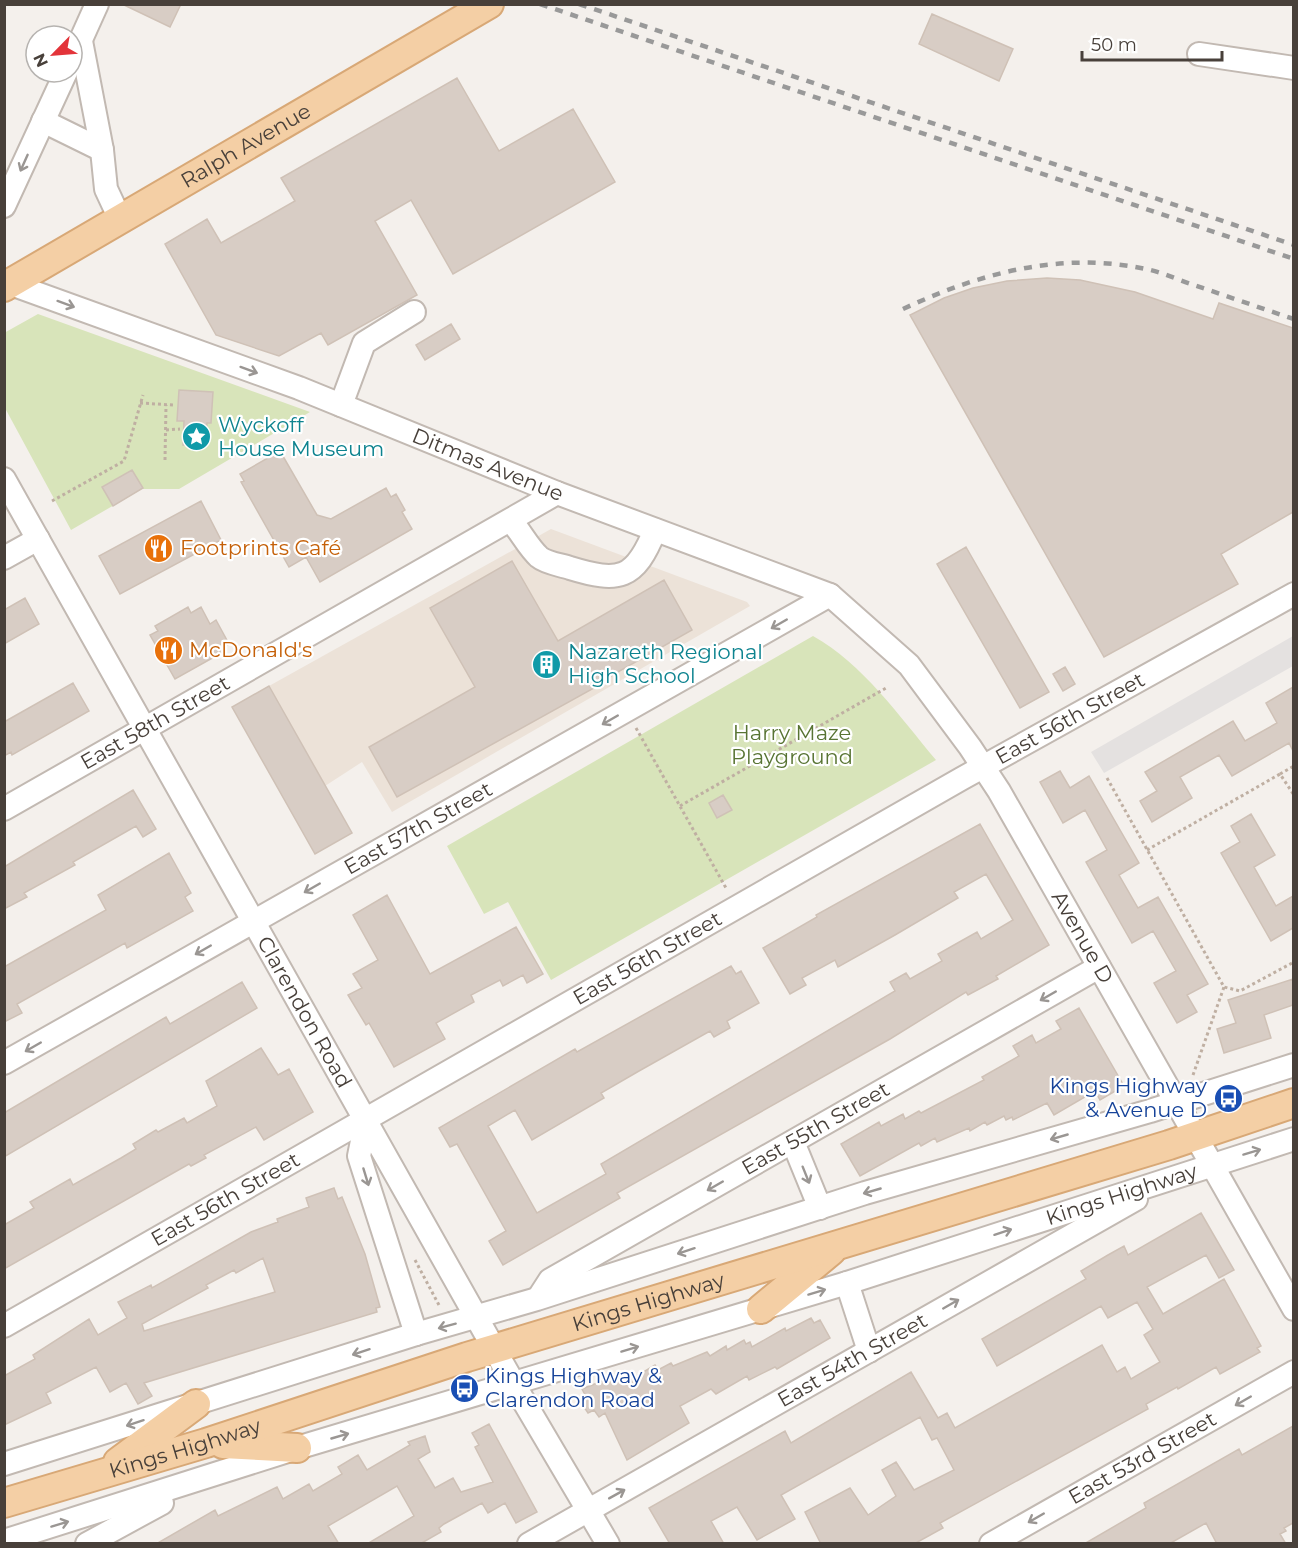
<svg xmlns="http://www.w3.org/2000/svg" width="1298" height="1548" viewBox="0 0 1298 1548" font-family="Montserrat,sans-serif">
<style>
.education{fill:#ece2d8}
.green{fill:#d8e4ba}
.parking{fill:#e4e1e0}
.building{fill:#d8cdc5;stroke:#cfc1b6;stroke-width:1.5;fill-rule:evenodd}
.lines{fill:none;stroke-linecap:round;stroke-linejoin:round}
.minor-casing{stroke:#c2b9b2;stroke-width:26}
.major-casing{stroke:#d8a876;stroke-width:32}
.path{stroke:#bfafa2;stroke-width:3;stroke-dasharray:3 3;stroke-linecap:butt}
.minor{stroke:#fff;stroke-width:22}
.major{stroke:#f4cfa5;stroke-width:28}
.rail{stroke:#999;stroke-width:4.5;stroke-dasharray:8 8;stroke-linecap:butt}
.oneway{stroke:#9a9693}
.labels{text-anchor:middle;stroke-width:4.5;stroke-linejoin:round;paint-order:stroke}
.street-label{font-size:21px;fill:#48403a;stroke:#fff}
.culture-label{font-size:21px;fill:#0d838f;stroke:#fff;text-anchor:start}
.food-label{font-size:21px;fill:#c56008;stroke:#fff;text-anchor:start}
.park-label{font-size:21px;fill:#587433;stroke:#fff}
.transit-label{font-size:21px;fill:#164399;stroke:#fff;text-anchor:end}
</style>
<rect width="100%" height="100%" fill="#f4f0ec"/>
<path class="education" d="M551,529L747,602L750,606L392,812L362,762L325,786L269,686Z"/>
<path class="green" d="M38,314L310,412L179,489H142L71,530L5,408L4,333Z
M813,636C863,664 899,716 936,760L551,980L508,902L484,914L447,846Z"/>
<path class="parking" d="M1293,636V666L1104,773L1091,752Z"/>
<path class="building" d="M122,4H181L170,27Z
M932,14L1013,49L999,81L919,44Z
M457,78L499,151L573,109L615,182L453,274L411,200L375,221L417,295L328,345L321,333L279,356L216,335L165,244L207,219L221,243L295,201L281,178Z
M1047,278L1080,280L1135,292L1213,319L1219,303L1293,328V512L1221,554L1238,584L1104,657L910,315L944,298L973,288L1007,281Z
M451,324L460,339L425,360L416,345Z
M179,390L213,392L211,423H207L205,446L183,445L184,421H177Z
M280,451L317,515L331,519L386,488L391,497L396,494L405,510L402,512L412,529L320,582L306,557L289,567L241,482L244,481L240,474Z
M132,470L143,488L113,506L102,487Z
M201,501L221,540L120,594L99,556Z
M966,547L1049,692L1020,708L937,564Z
M512,561L558,641L664,580L692,630L593,686L594,688L397,797L369,747L475,687L430,608Z
M25,598L39,624L4,644V610Z
M188,607L191,613L201,607L210,624L216,620L229,644L223,648L225,651L175,679L150,635L158,631L155,626Z
M1065,667L1075,684L1063,691L1053,674Z
M73,683L89,711L12,755L11,752L4,756V722Z
M269,686L352,833L315,854L232,707Z
M1293,687V751L1289,743L1232,776L1219,755L1180,777L1192,798L1152,822L1140,801L1157,791L1145,772L1233,721L1245,741L1277,723L1266,703Z
M1060,771L1070,788L1089,776L1139,863L1119,875L1138,908L1158,897L1208,984L1187,995L1197,1012L1177,1023L1154,983L1176,971L1153,931L1132,943L1086,862L1107,850L1085,810L1063,823L1040,782Z
M133,790L156,829L143,837L136,826L73,862L75,865L24,893L27,897L4,909V867Z
M723,795L732,810L717,818L709,803Z
M1251,814L1275,855L1254,867L1276,906L1293,896V928L1271,941L1221,853L1240,842L1231,826Z
M980,824L1049,945L996,976L998,979L968,995L966,992L890,1039L617,1193L620,1198L503,1265L489,1241L506,1231L457,1144L450,1147L439,1128L575,1049L577,1052L731,966L736,974L741,971L759,1003L727,1021L730,1028L714,1037L710,1031L639,1071L601,1093L604,1098L532,1140L515,1110L488,1126L537,1213L606,1174L601,1164L895,991L890,982L906,973L910,979L942,961L938,954L954,945L977,932L981,939L1013,920L986,874L954,892L958,898L895,935L838,967L835,960L802,978L806,985L790,994L763,948L817,917L816,915Z
M169,853L191,893L185,897L193,911L127,948L125,943L17,1004L22,1013L4,1022V967L106,910L98,895Z
M387,895L430,974L516,927L543,974L527,983L523,975L503,986L500,980L471,995L474,1002L436,1023L445,1039L394,1067L369,1023L366,1025L348,995L362,988L353,974L378,960L353,915Z
M1293,979V1005L1264,1015L1271,1038L1224,1053L1217,1029L1236,1023L1228,1000Z
M242,982L257,1008L4,1157V1113L166,1017L170,1024Z
M1079,1008L1124,1086L1100,1100L1095,1091L1054,1115L1047,1103L1013,1120L1012,1117L1006,1120L1004,1116L987,1125L985,1122L970,1131L969,1128L937,1142L935,1138L921,1146L919,1143L860,1176L841,1144L879,1122L881,1126L903,1114L905,1119L919,1111L921,1113L984,1080L982,1077L1019,1056L1013,1046L1032,1035L1036,1043L1061,1029L1056,1021Z
M261,1048L278,1075L289,1069L313,1112L264,1140L256,1127L204,1155L206,1158L191,1166L189,1164L4,1269V1225L34,1208L30,1202L70,1179L73,1185L121,1158L136,1149L133,1144L156,1130L158,1132L184,1118L187,1123L217,1106L206,1081Z
M334,1188L338,1199L342,1197L365,1254L380,1307L376,1308L377,1312L144,1383L152,1396L138,1404L126,1383L110,1392L96,1367L46,1393L51,1403L4,1425V1376L35,1359L33,1355L89,1319L98,1335L127,1318L118,1302L151,1285L152,1288L251,1232L278,1222L277,1219L309,1207L306,1198ZM263,1258L275,1292L144,1331L142,1324L208,1288L206,1285L221,1277L234,1270L236,1273Z
M1201,1213L1234,1270L1219,1278L1206,1255L1147,1287L1163,1314L1224,1279L1261,1346L1257,1348L1260,1352L1220,1374L1216,1367L1178,1389L1177,1387L1146,1404L1148,1409L940,1523L943,1528L914,1544H821L805,1512L850,1488L868,1515L896,1496L882,1470L896,1462L914,1490L954,1470L937,1438L932,1440L920,1417L781,1495L795,1519L757,1540L737,1507L711,1521L724,1544H670L649,1508L785,1431L791,1443L911,1372L938,1418L947,1413L955,1428L1102,1345L1117,1372L1125,1367L1131,1379L1160,1362L1144,1335L1153,1329L1137,1302L1108,1318L1101,1306L997,1366L982,1339L1086,1279L1081,1271L1108,1255L1124,1246L1128,1255Z
M811,1318L814,1323L820,1320L830,1338L777,1369L775,1367L749,1380L747,1376L716,1394L711,1389L680,1406L689,1423L627,1460L605,1413L599,1417L594,1410L588,1413L580,1401L586,1397L582,1389L615,1376L618,1381L630,1380L655,1365L658,1370L671,1363L673,1366L707,1352L710,1356L726,1346L727,1350L744,1340L746,1344L750,1342L752,1347L785,1328L786,1331Z
M489,1424L537,1512L516,1523L505,1503L488,1513L482,1503L444,1524L439,1528L441,1532L420,1544H367L414,1516L397,1486L328,1526L339,1544H156L215,1510L218,1516L277,1487L283,1499L309,1484L313,1491L342,1474L338,1467L358,1455L367,1470L410,1445L408,1442L425,1436L430,1452L418,1459L435,1488L453,1478L461,1492L493,1482L475,1447L479,1445L472,1433Z
M1293,1426V1523L1284,1528L1286,1531L1280,1534L1286,1544H1217L1206,1523L1169,1544H1084L1146,1508L1144,1503L1239,1449L1242,1455Z"/>
<g class="lines">
<defs>
<g id="minor">
<path d="M81,41L102,150L106,189L120,219"/>
<path d="M1199,54L1294,68"/>
<path d="M74,55L97,4"/>
<path d="M43,121L102,150"/>
<path d="M4,206L66,72"/>
<path id="s1" d="M11,284L299,388L557,493L830,595L909,665L970,747L999,791L1294,1309"/>
<path d="M341,405L364,343L414,312"/>
<path id="s2" d="M4,479L523,1400L608,1544"/>
<path d="M511,521C521,532 528,547 539,557C546,563 561,565 570,568C619,583 635,580 655,530"/>
<path d="M4,558L38,539"/>
<path id="s3" d="M4,809L557,493"/>
<path id="s4" d="M4,1063L830,595"/>
<path d="M366,1121L359,1156L416,1334"/>
<path d="M793,1142L820,1208"/>
<path d="M847,1283L869,1351"/>
<path id="s5" d="M539,1297L550,1280L1099,967"/>
<path id="s6" d="M4,1326L961,779L1294,594"/>
<path d="M4,1464L416,1334L537,1299L865,1193L1150,1111L1294,1065"/>
<path id="s7" d="M4,1541L297,1448L847,1283L1294,1139"/>
<path d="M87,1544L162,1503"/>
<path id="s8" d="M529,1544L1136,1199"/>
<path id="s9" d="M991,1544L1294,1372"/>
</g>
<g id="major">
<path id="s10" d="M4,287L489,4"/>
<path d="M761,1309L831,1251"/>
<path d="M223,1444L297,1448"/>
<path d="M118,1462L196,1404"/>
<path id="s11" d="M4,1503L206,1443L467,1357L1169,1145L1294,1103"/>
</g>
</defs>
<use href="#minor" class="minor-casing"/>
<use href="#major" class="major-casing"/>
<path class="path" d="M140,403L173,405
M166,430L180,429
M165,460L166,405
M52,501L124,461L143,395
M636,728L726,888
M1280,774L1294,766
M1107,778L1224,987L1240,991L1294,962
M680,806L886,688
M1147,850L1280,774L1294,795
M1193,1075L1224,987
M415,1260L440,1307"/>
<use href="#minor" class="minor"/>
<use href="#major" class="major"/>
<path class="rail" d="M540,4L1294,259
M579,4L1294,245
M903,309C980,273 1061,251 1146,269C1162,272 1178,280 1194,285C1227,296 1260,308 1294,319"/>
</g>
<defs><path id="oneway-shaft" d="M-6 0H5M1.5-3L5.5 0L1.5 3" fill="none" stroke-width="1.6" stroke-linecap="round" stroke-linejoin="round" transform="scale(1.5)"/></defs>
<g class="oneway">
<use href="#oneway-shaft" transform="translate(24 163) rotate(114)"/>
<use href="#oneway-shaft" transform="translate(66 304) rotate(20)"/>
<use href="#oneway-shaft" transform="translate(249 370) rotate(20)"/>
<use href="#oneway-shaft" transform="translate(779 624) rotate(150)"/>
<use href="#oneway-shaft" transform="translate(610 720) rotate(150)"/>
<use href="#oneway-shaft" transform="translate(312 888) rotate(150)"/>
<use href="#oneway-shaft" transform="translate(203 950) rotate(150)"/>
<use href="#oneway-shaft" transform="translate(1048 996) rotate(150)"/>
<use href="#oneway-shaft" transform="translate(33 1047) rotate(150)"/>
<use href="#oneway-shaft" transform="translate(1059 1137) rotate(164)"/>
<use href="#oneway-shaft" transform="translate(1252 1152) rotate(-17)"/>
<use href="#oneway-shaft" transform="translate(806 1175) rotate(68)"/>
<use href="#oneway-shaft" transform="translate(366 1177) rotate(73)"/>
<use href="#oneway-shaft" transform="translate(715 1186) rotate(150)"/>
<use href="#oneway-shaft" transform="translate(872 1191) rotate(164)"/>
<use href="#oneway-shaft" transform="translate(1003 1232) rotate(-18)"/>
<use href="#oneway-shaft" transform="translate(686 1251) rotate(162)"/>
<use href="#oneway-shaft" transform="translate(817 1292) rotate(-17)"/>
<use href="#oneway-shaft" transform="translate(951 1304) rotate(-30)"/>
<use href="#oneway-shaft" transform="translate(447 1326) rotate(165)"/>
<use href="#oneway-shaft" transform="translate(630 1349) rotate(-17)"/>
<use href="#oneway-shaft" transform="translate(361 1352) rotate(162)"/>
<use href="#oneway-shaft" transform="translate(1243 1401) rotate(150)"/>
<use href="#oneway-shaft" transform="translate(135 1423) rotate(162)"/>
<use href="#oneway-shaft" transform="translate(340 1436) rotate(-16)"/>
<use href="#oneway-shaft" transform="translate(617 1494) rotate(-29)"/>
<use href="#oneway-shaft" transform="translate(1036 1518) rotate(150)"/>
<use href="#oneway-shaft" transform="translate(60 1524) rotate(-17)"/>
</g>
<defs>
<symbol id="sight-disc" viewBox="-11 -11 22 22"><circle r="9.5" fill="#0f9aa8" stroke="#fff"/><path d="M0-6L1.8-2.2L6-1.7L2.9 1.2L3.7 5.4L0 3.3L-3.7 5.4L-2.9 1.2L-6-1.7L-1.8-2.2Z" fill="#fff"/></symbol>
<symbol id="restaurant-disc" viewBox="-11 -11 22 22"><circle r="9.5" fill="#e8710a" stroke="#fff"/><path d="M-5-6h1v4h1v-4h1v4h1v-4h1v5L-1.5 .5V6h-2V.5L-5-1ZM5-6V6H3V1.5H1.5Q1.5-4 5-6Z" fill="#fff"/></symbol>
<symbol id="building-disc" viewBox="-11 -11 22 22"><circle r="9.5" fill="#0f9aa8" stroke="#fff"/><path d="M-4-6H4V6H1V3H-1V6H-4ZM-2.5-4.3h1.7v1.8h-1.7ZM.8-4.3h1.7v1.8H.8ZM-2.5-1h1.7V.8h-1.7ZM.8-1h1.7V.8H.8Z" fill="#fff"/></symbol>
<symbol id="bus-disc" viewBox="-11 -11 22 22"><circle r="9.5" fill="#1a4fb4" stroke="#fff"/><path d="M-5-6H5V4H4V6H2V4H-2V6H-4V4H-5ZM-3.5-4V0h7V-4ZM-3.5 1.2v1.5H-2V1.2ZM2 1.2v1.5H3.5V1.2Z" fill="#fff"/></symbol>
</defs>
<g fill-rule="evenodd">
<use href="#sight-disc" x="180" y="420" width="33" height="33"/>
<use href="#restaurant-disc" x="142" y="532" width="33" height="33"/>
<use href="#restaurant-disc" x="152" y="634" width="33" height="33"/>
<use href="#building-disc" x="530" y="648" width="33" height="33"/>
<use href="#bus-disc" x="1212" y="1082" width="33" height="33"/>
<use href="#bus-disc" x="448" y="1372" width="33" height="33"/>
</g>
<g class="labels">
<g class="street-label">
<text dy="7" stroke="none"><textPath href="#s10" startOffset="280">Ralph Avenue</textPath></text>
<text dy="7" stroke="none"><textPath href="#s1" startOffset="510">Ditmas Avenue</textPath></text>
<text dy="7" stroke="none"><textPath href="#s6" startOffset="1227">East 56th Street</textPath></text>
<text dy="7" stroke="none"><textPath href="#s3" startOffset="174">East 58th Street</textPath></text>
<text dy="7" stroke="none"><textPath href="#s4" startOffset="476">East 57th Street</textPath></text>
<text dy="7" stroke="none"><textPath href="#s1" startOffset="1305">Avenue D</textPath></text>
<text dy="7" stroke="none"><textPath href="#s6" startOffset="741">East 56th Street</textPath></text>
<text dy="7" stroke="none"><textPath href="#s2" startOffset="612">Clarendon Road</textPath></text>
<text dy="7" stroke="none"><textPath href="#s5" startOffset="326">East 55th Street</textPath></text>
<text dy="7" stroke="none"><textPath href="#s7" startOffset="1170">Kings Highway</textPath></text>
<text dy="7" stroke="none"><textPath href="#s6" startOffset="255">East 56th Street</textPath></text>
<text dy="7" stroke="none"><textPath href="#s11" startOffset="675">Kings Highway</textPath></text>
<text dy="7" stroke="none"><textPath href="#s8" startOffset="372">East 54th Street</textPath></text>
<text dy="7" stroke="none"><textPath href="#s11" startOffset="189">Kings Highway</textPath></text>
<text dy="7" stroke="none"><textPath href="#s9" startOffset="174">East 53rd Street</textPath></text>
</g>
<g class="culture-label">
<text x="218" y="432">Wyckoff<tspan x="218" dy="24">House Museum</tspan></text>
<text x="568" y="659">Nazareth Regional<tspan x="568" dy="24">High School</tspan></text>
</g>
<g class="food-label">
<text x="180" y="555">Footprints Café</text>
<text x="189" y="657">McDonald's</text>
</g>
<g class="park-label">
<text x="792" y="740">Harry Maze<tspan x="792" dy="24">Playground</tspan></text>
</g>
<g class="transit-label">
<text x="1207" y="1093">Kings Highway<tspan x="1207" dy="24">&amp; Avenue D</tspan></text>
<text x="485" y="1383" text-anchor="start">Kings Highway &amp;<tspan x="485" dy="24">Clarendon Road</tspan></text>
</g>
</g>
<rect width="1298" height="1548" fill="none" stroke="#48403a" stroke-width="12"/>
<g transform="translate(54 54) rotate(245)"><circle r="28" fill="#ffffff" stroke="#b6b3b0" stroke-width="1.5"/>
<path d="M0-4.5L10 22L0 15L-10 22Z" fill="#e3343a"/>
<text y="-9" font-size="16" font-weight="bold" text-anchor="middle" fill="#48403a">N</text>
</g>
<path d="M1082 51v9h140v-9" fill="none" stroke="#48403a" stroke-width="3"/>
<text x="1091" y="51" font-size="18" fill="#48403a" stroke="#ffffff" stroke-width="4.5" paint-order="stroke">50 m</text>
</svg>
